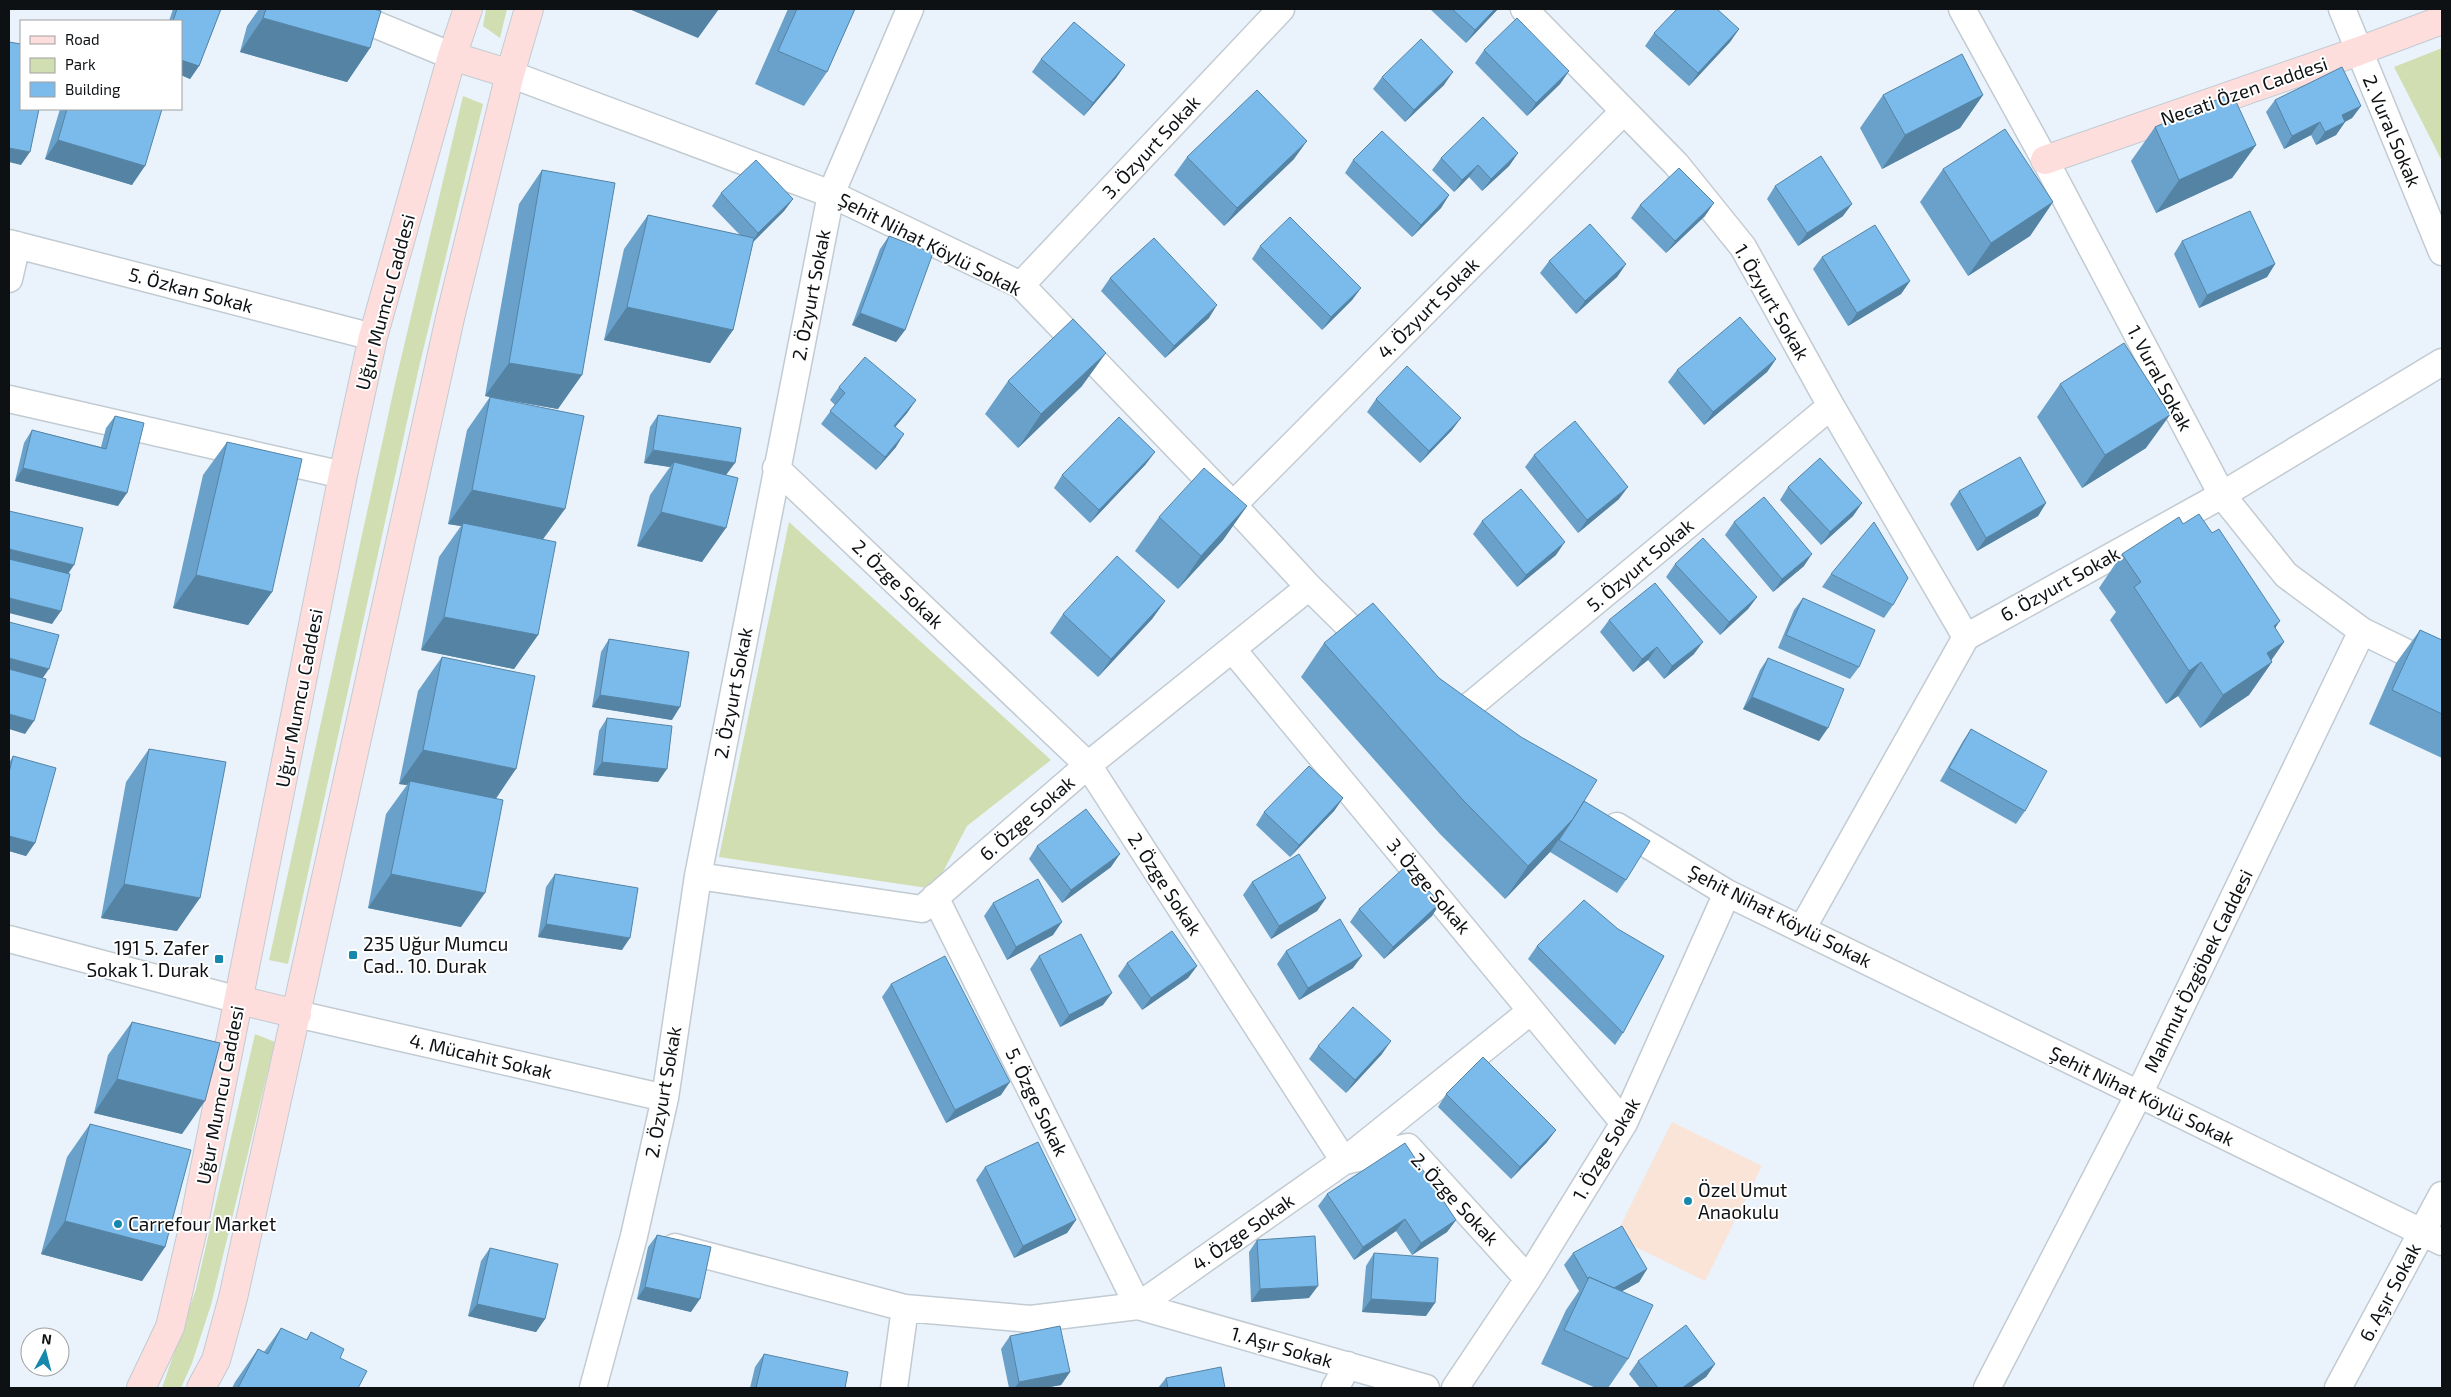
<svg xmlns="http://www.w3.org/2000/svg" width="2451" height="1397" viewBox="0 0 2451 1397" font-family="'Exo 2',sans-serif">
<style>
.education{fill:#fae3d7}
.green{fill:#d1deb2}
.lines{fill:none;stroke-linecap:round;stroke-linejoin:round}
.street-casing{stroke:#c2cbd2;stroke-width:29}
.secondary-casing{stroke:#c2cbd2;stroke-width:30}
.street{stroke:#fff;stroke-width:26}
.secondary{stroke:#fededc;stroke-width:28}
.wall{fill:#69a1ca}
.shaded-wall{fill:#5583a4}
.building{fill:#7abbeb;stroke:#5583a4}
.poi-dot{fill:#1687ad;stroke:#fff;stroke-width:2}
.labels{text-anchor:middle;stroke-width:4;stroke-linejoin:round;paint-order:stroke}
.street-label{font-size:19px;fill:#0e1113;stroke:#fff}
.poi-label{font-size:19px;fill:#0e1113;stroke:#fff;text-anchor:start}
</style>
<rect width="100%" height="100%" fill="#eaf3fb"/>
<path class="education" d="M1672,1122L1762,1166L1705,1281L1615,1237Z"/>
<path class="green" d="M486,9H507L500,38L483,26Z
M2442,48V161L2394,67Z
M463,96L483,104L419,367L288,964L269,960L395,384Z
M789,522L1051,760L967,826L934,889L719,857Z
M255,1034L275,1042L211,1305L192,1363L181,1388H162L196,1289Z"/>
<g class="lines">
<defs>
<path id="street" d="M338,9L452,56
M1524,9L1676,164L1743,247L1831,406L1966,637
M1962,9L2045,160L2222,495L2286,575L2362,631L2442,670
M2342,9L2442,252
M510,74L831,194L1021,285L1233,505L1309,587L1372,649
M9,243L373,337
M9,279L17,245
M1021,285L1281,9
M9,399L343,475
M776,468L1088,765L1344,1161L1408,1147L1528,1279
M1233,505L1623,112
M1233,650L1624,1123
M1448,724L1831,406
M1617,826L1727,893L2442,1242
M698,876L922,909L1088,765L1309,587
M935,897L1138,1306L1426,1388
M1802,929L1966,637L2222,495L2442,362
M9,939L239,1000
M297,1014L665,1098
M675,1247L905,1308L1031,1319L1138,1306L1344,1161L1531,1011
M593,1388L634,1236L665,1098L698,876L831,194L910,9
M894,1388L905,1308
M1335,1388L1348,1365
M1455,1388L1528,1279L1624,1123L1727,893
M1987,1388L2139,1094L2362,631
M2338,1388L2442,1195"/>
<path id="secondary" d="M452,56L510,74
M2045,160L2359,51L2442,20
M239,1000L297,1014
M141,1388L170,1327L192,1233L343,475L373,337L452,56L468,9
M201,1388L216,1360L233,1298L450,318L510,74L529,9"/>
</defs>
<use href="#street" class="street-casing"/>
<use href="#secondary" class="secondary-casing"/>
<use href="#street" class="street"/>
<use href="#secondary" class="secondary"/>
</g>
<path class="wall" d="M173,9H221L199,66L190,79L181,75V21H169Z
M259,9H374L370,48L347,82L240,52L247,26Z
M788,9H855L827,72L804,106L755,84Z
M1430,9H1498L1466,43Z
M1739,29L1730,42L1689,86L1645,46L1654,33Z
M1484,50L1569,71L1560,84L1527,116L1475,63Z
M1041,59L1125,65L1116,78L1084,116L1032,72Z
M1382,77L1444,85L1405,122L1373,89Z
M1883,95H1983L1960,128L1882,169L1860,128Z
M2275,100L2361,106L2352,118L2345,122L2336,135L2316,145L2311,135L2284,149L2266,112Z
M60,109H162L132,185L45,159Z
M2155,127L2256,145L2232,178L2156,213L2131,161Z
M1518,153L1509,166L1482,191L1469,177L1454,192L1432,170L1441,158Z
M1187,157L1294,159L1224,226L1174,175Z
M1353,160L1449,195L1441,208L1412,237L1345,173Z
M1943,169L2053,202L2030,236L1968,276L1920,202Z
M542,170L558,409L493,398L543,540L538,635L514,669L421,650L439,557L461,526L448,524L467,430L490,397L485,396L519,204Z
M1775,186L1843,216L1798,246L1767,199Z
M721,193L793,199L784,211L753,242L733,330L710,363L604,340L624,249L648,215L740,235L712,206Z
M1640,205L1705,216L1666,253L1631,218Z
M889,236L905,330L896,342L852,325L880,249Z
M2182,241L2275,264L2267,277L2199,308L2174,254Z
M1260,246L1361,288L1352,300L1322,330L1252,259Z
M1822,257L1910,281L1901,294L1848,326L1813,269Z
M1549,261L1626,264L1617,277L1576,314L1540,273Z
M1110,278L1209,318L1165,358L1101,291Z
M1776,359L1767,372L1704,425L1668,382L1677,370Z
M1008,381L1082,386L1018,448L985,414Z
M2060,384L2146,448L2082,488L2037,417Z
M839,387L916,400L907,413L895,427L896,447L876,470L821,424L835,405L830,400Z
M1376,399L1452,430L1420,463L1367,412Z
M658,415L727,475L702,562L637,546L650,495L670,467L644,463L650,427Z
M115,416L118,506L15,481L24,443L32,430L101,447L106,428Z
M227,442L272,592L248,625L173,608L203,475Z
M1534,455L1619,499L1578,533L1525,467Z
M1146,464L1090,523L1054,488L1062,475Z
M1788,487L1862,503L1853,516L1821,545L1780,500Z
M1959,491L2046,503L2038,516L1977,551L1950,504Z
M1247,506L1223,540L1178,589L1135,551L1159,517Z
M1482,521L1556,555L1517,587L1473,534Z
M1734,522L1804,566L1773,592L1725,535Z
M2183,524L2275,629L2284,642L2271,660L2272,662L2249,695L2200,728L2178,696L2166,704L2110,620L2116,612L2099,588L2122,554Z
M1675,564L1757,597L1748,609L1720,635L1666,577Z
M1831,574L1893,605L1884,618L1822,587Z
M1803,598L1859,667L1850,679L1778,648L1794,610Z
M1165,601L1152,619L1098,677L1050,633L1063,614Z
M1609,620L1694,654L1664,679L1648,660L1633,672L1600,632Z
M2420,630L2442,640V758L2369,724L2396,663Z
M609,639L672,720L592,707L601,652Z
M1324,643L1439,678L1584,801L1626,880L1617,893L1550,852L1505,899L1440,834L1301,677Z
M442,657L496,798L461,927L368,908L386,814L407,785L399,784L418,691Z
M1768,658L1819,741L1743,709L1760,670Z
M607,718L658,782L593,775L599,731Z
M1971,729L2025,811L2016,824L1940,781L1963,741Z
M149,749L177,931L101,918L126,782Z
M13,756L35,843L26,856L9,851V763Z
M1343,798L1334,811L1290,857L1256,825L1264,812Z
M1037,846L1111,867L1062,903L1029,859Z
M555,874L622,950L538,937L546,887Z
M1252,882L1326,898L1317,911L1271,939L1243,895Z
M993,903L1053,935L1007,960L984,916Z
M1440,903L1432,916L1384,959L1350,922L1359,909Z
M1537,946L1623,1033L1615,1045L1528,959Z
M1286,951L1353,968L1299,1000L1277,964Z
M1039,956L1103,1005L1060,1027L1030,969Z
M1127,963L1197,966L1188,978L1142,1010L1118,976Z
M891,984L1001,1095L946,1123L882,997Z
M132,1022L182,1134L94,1113L108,1055Z
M1318,1046L1382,1054L1346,1093L1309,1059Z
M1446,1094L1547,1142L1511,1179L1438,1107Z
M90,1124L165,1247L142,1281L41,1254L67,1157Z
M985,1167L1076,1220L1067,1233L1014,1258L976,1180Z
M1327,1194L1456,1220L1447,1232L1412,1255L1396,1231L1354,1260L1318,1206Z
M657,1235L691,1312L637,1299L648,1247Z
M1257,1240L1309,1298L1251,1302L1249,1252Z
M490,1248L545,1319L536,1332L468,1316L481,1261Z
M1374,1253L1426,1316L1362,1312L1366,1266Z
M1573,1253L1647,1269L1639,1282L1622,1291L1628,1359L1608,1388H1596L1541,1364L1566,1310L1579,1291L1564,1265Z
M281,1328L306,1340L311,1332L340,1358L358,1388H232L235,1382L258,1349L264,1352Z
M1010,1336L1070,1372L1061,1385L1044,1388H1009L1001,1349Z
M764,1354L845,1388H750L755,1367Z
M1638,1361L1715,1364L1706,1377L1690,1388H1640L1629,1374Z
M1166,1378L1225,1388H1158Z"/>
<path class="shaded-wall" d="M629,9H719L698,38Z
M1495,9H1498L1466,43L1475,30Z
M263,18L370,48L347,82L240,52Z
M1739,29L1730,42L1689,86L1698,73Z
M181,60L199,66L190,79L181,75Z
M1125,65L1116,78L1084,116L1093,103Z
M1569,71L1560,84L1527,116L1536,103Z
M1453,72L1444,85L1405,122L1414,110Z
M1983,95L1960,128L1882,169L1905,135Z
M2361,106L2352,118L2339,125L2345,122L2336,135L2316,145L2325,132L2342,115Z
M2320,122L2311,135L2284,149L2292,136Z
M58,140L145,166L132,185L45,159Z
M1307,141L1294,159L1224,226L1237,208Z
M2256,145L2232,178L2156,213L2179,180Z
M9,148L30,152L21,165L9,162Z
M1518,153L1509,166L1482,191L1491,179Z
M1478,165L1469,177L1454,192L1462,180Z
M1449,195L1441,208L1412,237L1421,225Z
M793,199L784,211L750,245L758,233Z
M2053,202L2030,236L1968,276L1991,243Z
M1714,203L1705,216L1666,253L1675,241Z
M1852,204L1843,216L1798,246L1807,233Z
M1626,264L1617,277L1576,314L1585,301Z
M2275,264L2267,277L2199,308L2207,295Z
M1910,281L1901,294L1848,326L1857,313Z
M1361,288L1352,300L1322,330L1331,317Z
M1217,305L1209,318L1165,358L1174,346Z
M627,307L733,330L710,363L604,340Z
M860,313L905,330L896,342L852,325Z
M1106,353L1082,386L1018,448L1041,414Z
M1776,359L1767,372L1704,425L1713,412Z
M509,363L582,375L558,409L485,396Z
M916,400L907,413L885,439L894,426Z
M2170,415L2146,448L2082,488L2105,455Z
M1461,418L1452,430L1420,463L1429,451Z
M904,434L896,447L876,470L885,457Z
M653,450L735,463L726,475L674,462L670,467L644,463Z
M1155,452L1146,464L1090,523L1099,510Z
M23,468L127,493L118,506L15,481Z
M1628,487L1619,499L1578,533L1587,520Z
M472,490L565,509L541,542L463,523L461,526L448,524Z
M1862,503L1853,516L1821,545L1830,532Z
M2046,503L2038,516L1977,551L1986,538Z
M1247,506L1223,540L1178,589L1201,556Z
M661,512L726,528L702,562L637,546Z
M1565,542L1556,555L1517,587L1526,575Z
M9,549L74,565L66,577L9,564Z
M1812,554L1804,566L1773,592L1782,579Z
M196,575L272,592L248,625L173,608Z
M1757,597L1748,609L1720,635L1729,622Z
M9,598L61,611L52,624L9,613Z
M1165,601L1152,619L1098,677L1111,659Z
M444,617L538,635L514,669L421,650Z
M2280,621L2257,655L2274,626Z
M1703,642L1694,654L1664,679L1672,666Z
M2284,642L2268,665L2272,662L2249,695L2200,728L2223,695L2267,653Z
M1657,647L1648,660L1633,672L1642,659Z
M9,658L49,669L40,682L9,673Z
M2201,662L2178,696L2166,704L2189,671Z
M600,695L680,707L672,720L592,707Z
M1752,697L1828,728L1819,741L1743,709Z
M9,714L34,721L25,734L9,729Z
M423,750L516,769L493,803L410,781L407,785L399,784Z
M602,762L667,769L658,782L593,775Z
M1343,798L1334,811L1290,857L1299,845Z
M1573,819L1550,852L1505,899L1528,866Z
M9,836L35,843L26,856L9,851Z
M1120,854L1111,867L1062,903L1071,890Z
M391,874L485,893L461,927L368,908Z
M124,884L200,898L177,931L101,918Z
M1326,898L1317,911L1271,939L1279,926Z
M1440,903L1432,916L1384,959L1393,947Z
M1062,922L1053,935L1007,960L1016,947Z
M546,924L630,938L622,950L538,937Z
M1362,956L1353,968L1299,1000L1308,988Z
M1197,966L1188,978L1142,1010L1151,998Z
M1112,993L1103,1005L1060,1027L1069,1015Z
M1391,1041L1382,1054L1346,1093L1355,1080Z
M117,1079L205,1101L182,1134L94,1113Z
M1010,1082L1001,1095L946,1123L955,1110Z
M1556,1130L1547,1142L1511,1179L1520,1167Z
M1405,1219L1396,1231L1354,1260L1363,1247Z
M1076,1220L1067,1233L1014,1258L1023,1246Z
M1456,1220L1447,1232L1412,1255L1421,1243Z
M65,1221L165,1247L142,1281L41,1254Z
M1647,1269L1639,1282L1590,1309L1599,1296Z
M1318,1286L1309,1298L1251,1302L1260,1289Z
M645,1287L700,1299L691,1312L637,1299Z
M1371,1299L1435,1303L1426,1316L1362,1312Z
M477,1304L545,1319L536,1332L468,1316Z
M1715,1364L1706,1377L1690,1388H1682Z
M1070,1372L1061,1385L1044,1388H1015L1019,1382Z"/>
<path class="building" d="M177,9H221L199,66L181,60V21H173Z
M266,9H374L381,11L370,48L263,18Z
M797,9H855L827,72L778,51Z
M1452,9H1495L1475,30Z
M1677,9H1717L1739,29L1698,73L1654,33Z
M1517,18L1569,71L1536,103L1484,50Z
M1074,22L1125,65L1093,103L1041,59Z
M1421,39L1453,72L1414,110L1382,77Z
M9,42L21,44V109H39L30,152L9,148Z
M1962,54L1983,95L1905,135L1883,95Z
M2342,67L2361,106L2342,115L2345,122L2325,132L2320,122L2292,136L2275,100Z
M1257,90L1307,141L1237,208L1187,157Z
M2232,93L2256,145L2179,180L2155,127Z
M67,109H162L145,166L58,140Z
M1483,117L1518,153L1491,179L1478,165L1462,180L1441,158Z
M2005,129L2053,202L1991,243L1943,169Z
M1382,131L1449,195L1421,225L1353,160Z
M1821,156L1852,204L1807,233L1775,186Z
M756,160L793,199L758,233L721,193Z
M1679,168L1714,203L1675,241L1640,205Z
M542,170L615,183L582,375L509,363Z
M2250,211L2275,264L2207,295L2182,241Z
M648,215L754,238L733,330L627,307Z
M1290,217L1361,288L1331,317L1260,246Z
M1590,224L1626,264L1585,301L1549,261Z
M1875,225L1910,281L1857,313L1822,257Z
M889,236L933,253L905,330L860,313Z
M1154,238L1217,305L1174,346L1110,278Z
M1740,317L1776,359L1713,412L1677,370Z
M1073,319L1106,353L1041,414L1008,381Z
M2124,343L2170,415L2105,455L2060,384Z
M865,357L916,400L894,426L904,434L885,457L830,411L845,393L839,387Z
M1407,366L1461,418L1429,451L1376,399Z
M490,397L584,416L565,509L472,490Z
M658,415L741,428L735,463L653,450Z
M115,416L144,423L127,493L23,468L32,430L106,449Z
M1119,417L1155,452L1099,510L1062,475Z
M1575,421L1628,487L1587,520L1534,455Z
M227,442L302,459L272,592L196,575Z
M2020,457L2046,503L1986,538L1959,491Z
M1820,458L1862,503L1830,532L1788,487Z
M674,462L738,478L726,528L661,512Z
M1204,468L1247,506L1201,556L1159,517Z
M1521,489L1565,542L1526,575L1482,521Z
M1764,497L1812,554L1782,579L1734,522Z
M9,511L83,528L74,565L9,549Z
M2199,514L2212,533L2219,529L2280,621L2274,626L2284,642L2267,653L2272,662L2223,695L2201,662L2189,671L2134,587L2141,582L2122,554L2179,517L2183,524Z
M1874,522L1908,578L1893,605L1831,574Z
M463,523L556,542L538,635L444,617Z
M1703,538L1757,597L1729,622L1675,564Z
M1117,556L1165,601L1111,659L1063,614Z
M9,559L70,574L61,611L9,598Z
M1655,583L1703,642L1672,666L1657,647L1642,659L1609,620Z
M1803,598L1875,630L1859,667L1786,635Z
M1373,603L1439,678L1521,737L1597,780L1573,819L1528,866L1463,800L1324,643Z
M9,622L59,635L49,669L9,658Z
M2420,630L2442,640V714L2392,690Z
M609,639L689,652L680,707L600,695Z
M442,657L535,676L516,769L423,750Z
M1768,658L1844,689L1828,728L1752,697Z
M9,669L46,679L34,721L9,714Z
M607,718L672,726L667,769L602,762Z
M1971,729L2047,771L2025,811L1949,768Z
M149,749L226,762L200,898L124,884Z
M13,756L56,768L35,843L9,836V773Z
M1309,766L1343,798L1299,845L1264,812Z
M410,781L503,800L485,893L391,874Z
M1584,801L1650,841L1626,880L1559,840L1573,819Z
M1086,809L1120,854L1071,890L1037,846Z
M1299,854L1326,898L1279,926L1252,882Z
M1406,866L1440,903L1393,947L1359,909Z
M555,874L638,888L630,938L546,924Z
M1038,879L1062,922L1016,947L993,903Z
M1584,900L1618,929L1664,956L1623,1033L1537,946Z
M1340,919L1362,956L1308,988L1286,951Z
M1172,931L1197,966L1151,998L1127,963Z
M1081,934L1112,993L1069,1015L1039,956Z
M945,956L1010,1082L955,1110L891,984Z
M1353,1007L1391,1041L1355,1080L1318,1046Z
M132,1022L220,1043L205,1101L117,1079Z
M1483,1057L1556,1130L1520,1167L1446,1094Z
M90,1124L191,1150L165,1247L65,1221Z
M1038,1142L1076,1220L1023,1246L985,1167Z
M1405,1143L1456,1220L1421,1243L1405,1219L1363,1247L1327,1194Z
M1622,1226L1647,1269L1614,1288L1589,1277L1588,1279L1573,1253Z
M657,1235L711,1247L700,1299L645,1287Z
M1315,1236L1318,1286L1260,1289L1257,1240Z
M490,1248L558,1264L545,1319L477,1304Z
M1374,1253L1438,1258L1435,1303L1371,1299Z
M1589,1277L1653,1305L1628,1359L1564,1330Z
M1686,1325L1715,1364L1682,1388H1658L1638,1361Z
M1060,1326L1070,1372L1019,1382L1010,1336Z
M281,1328L307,1340L311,1332L344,1349L340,1358L367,1371L358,1388H238L258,1349L268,1354Z
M764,1354L848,1372L845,1388H756Z
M1221,1367L1225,1388H1168L1166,1378Z"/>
<g class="poi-dot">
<rect x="348" y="950" width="10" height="10" rx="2.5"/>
<rect x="214" y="954" width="10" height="10" rx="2.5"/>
<circle cx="1688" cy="1201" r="5"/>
<circle cx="118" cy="1224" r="5"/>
</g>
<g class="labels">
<g class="street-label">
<text transform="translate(2244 91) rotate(-19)" y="7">Necati Özen Caddesi</text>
<text transform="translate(2392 131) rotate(67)" y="7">2. Vural Sokak</text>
<text transform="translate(1151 147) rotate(-47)" y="7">3. Özyurt Sokak</text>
<text transform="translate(930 244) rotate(27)" y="7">Şehit Nihat Köylü Sokak</text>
<text transform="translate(191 290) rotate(15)" y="7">5. Özkan Sokak</text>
<text transform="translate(811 295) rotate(-79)" y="7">2. Özyurt Sokak</text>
<text transform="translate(385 302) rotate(-75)" y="7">Uğur Mumcu Caddesi</text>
<text transform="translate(1772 302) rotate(60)" y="7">1. Özyurt Sokak</text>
<text transform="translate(1428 308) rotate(-45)" y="7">4. Özyurt Sokak</text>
<text transform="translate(2160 378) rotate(62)" y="7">1. Vural Sokak</text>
<text transform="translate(1640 565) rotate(-40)" y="7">5. Özyurt Sokak</text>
<text transform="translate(898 584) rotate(44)" y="7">2. Özge Sokak</text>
<text transform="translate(2060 584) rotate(-29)" y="7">6. Özyurt Sokak</text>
<text transform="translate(733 693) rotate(-79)" y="7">2. Özyurt Sokak</text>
<text transform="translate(299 698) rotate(-79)" y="7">Uğur Mumcu Caddesi</text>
<text transform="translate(1027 818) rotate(-41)" y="7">6. Özge Sokak</text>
<text transform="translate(1165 884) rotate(57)" y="7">2. Özge Sokak</text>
<text transform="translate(1429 886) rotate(50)" y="7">3. Özge Sokak</text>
<text transform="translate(1780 916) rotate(27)" y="7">Şehit Nihat Köylü Sokak</text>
<text transform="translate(2198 971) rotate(-64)" y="7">Mahmut Özgöbek Caddesi</text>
<text transform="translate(481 1056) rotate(13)" y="7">4. Mücahit Sokak</text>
<text transform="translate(663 1092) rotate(-80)" y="7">2. Özyurt Sokak</text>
<text transform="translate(220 1095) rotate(-79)" y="7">Uğur Mumcu Caddesi</text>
<text transform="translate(2142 1096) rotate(26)" y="7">Şehit Nihat Köylü Sokak</text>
<text transform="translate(1037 1102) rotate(64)" y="7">5. Özge Sokak</text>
<text transform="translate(1606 1149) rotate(-60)" y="7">1. Özge Sokak</text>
<text transform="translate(1455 1199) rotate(47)" y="7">2. Özge Sokak</text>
<text transform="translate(1243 1232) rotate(-35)" y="7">4. Özge Sokak</text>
<text transform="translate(2390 1292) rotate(-62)" y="7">6. Aşır Sokak</text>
<text transform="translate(1282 1347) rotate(16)" y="7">1. Aşır Sokak</text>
</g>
<g class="poi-label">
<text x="363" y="951">235 Uğur Mumcu<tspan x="363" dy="22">Cad.. 10. Durak</tspan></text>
<text x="209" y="955" text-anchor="end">191 5. Zafer<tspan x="209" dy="22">Sokak 1. Durak</tspan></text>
<text x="1698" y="1197">Özel Umut<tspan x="1698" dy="22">Anaokulu</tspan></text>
<text x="128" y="1231">Carrefour Market</text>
</g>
</g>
<rect width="2451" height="1397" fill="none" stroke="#0e1113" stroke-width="20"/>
<rect x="20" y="20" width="162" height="90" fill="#ffffff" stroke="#9fa0a1"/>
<rect x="30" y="36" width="25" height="8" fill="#fededc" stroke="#9fa0a1"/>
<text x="65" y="45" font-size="15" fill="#0e1113">Road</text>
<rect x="30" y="58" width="25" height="15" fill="#d1deb2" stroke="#9fa0a1"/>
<text x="65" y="70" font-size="15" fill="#0e1113">Park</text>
<rect x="30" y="82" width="25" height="15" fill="#7abbeb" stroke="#9fa0a1"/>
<text x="65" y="95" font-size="15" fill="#0e1113">Building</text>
<g transform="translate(45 1352) rotate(7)"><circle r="24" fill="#ffffff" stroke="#9fa0a1"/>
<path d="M0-4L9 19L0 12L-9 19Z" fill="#1687ad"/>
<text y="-8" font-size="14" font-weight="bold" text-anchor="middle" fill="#0e1113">N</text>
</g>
</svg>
